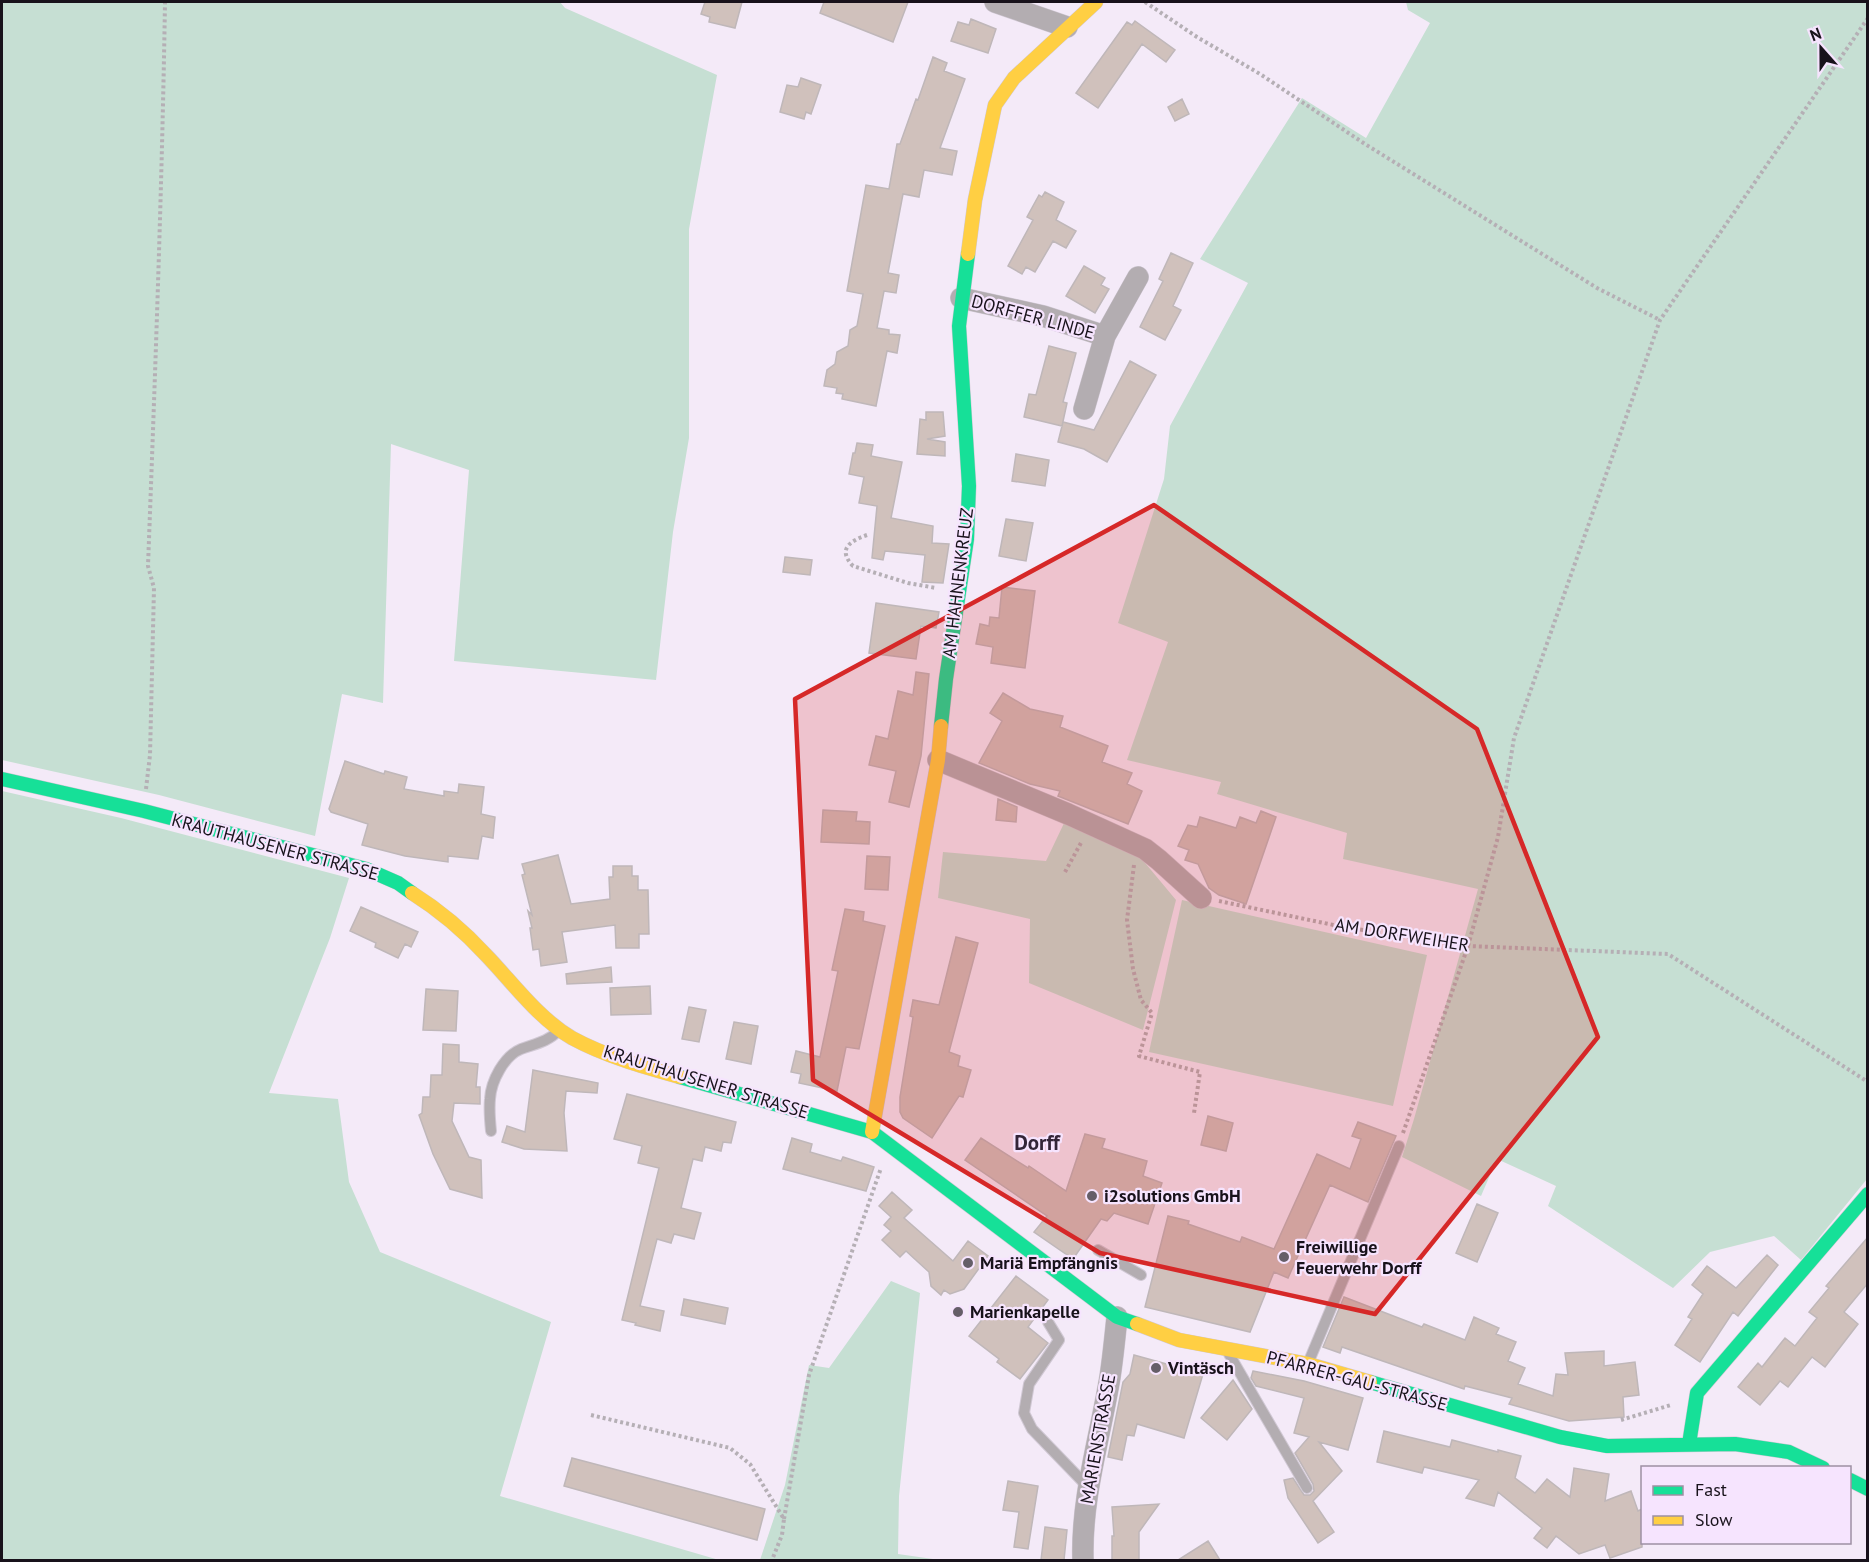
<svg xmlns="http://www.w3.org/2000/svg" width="1869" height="1562" viewBox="0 0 1869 1562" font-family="'PT Sans',sans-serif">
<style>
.green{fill:#c6dfd3}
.building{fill:#d0c1bc;stroke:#bfb7b9;stroke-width:1.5}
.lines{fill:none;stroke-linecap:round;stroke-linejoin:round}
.lane-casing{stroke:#d0c8d4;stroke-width:12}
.street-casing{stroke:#d0c8d4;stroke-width:22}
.fast-casing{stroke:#d0c8d4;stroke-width:15}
.slow-casing{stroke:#d0c8d4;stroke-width:15}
.path{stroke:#b5afb5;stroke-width:4;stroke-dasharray:3 3;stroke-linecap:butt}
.lane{stroke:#b3adb1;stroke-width:10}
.street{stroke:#b3adb1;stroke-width:21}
.fast{stroke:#16e098;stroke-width:14}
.slow{stroke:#ffcf43;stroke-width:14}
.marked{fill:#d62828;fill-opacity:0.2;stroke:#d62828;stroke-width:4.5;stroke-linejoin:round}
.poi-dot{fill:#655e68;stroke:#f6e4fe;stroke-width:2}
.labels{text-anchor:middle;stroke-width:4.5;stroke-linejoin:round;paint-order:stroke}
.street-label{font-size:18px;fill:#18121b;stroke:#f6e4fe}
.poi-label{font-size:18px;font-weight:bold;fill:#18121b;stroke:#f6e4fe;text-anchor:start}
.quarter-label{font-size:21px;font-weight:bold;fill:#332538;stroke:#f6e4fe}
</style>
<rect width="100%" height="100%" fill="#f4eaf8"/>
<path class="green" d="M2,2H560L565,8L717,75L689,229V438L673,532L656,680L454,661L469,470L391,444L383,703L342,694L315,836L159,795L2,760Z
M1406,2H1867V1179L1801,1260L1774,1236L1710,1252L1673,1288L1548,1206L1556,1186L1497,1159L1481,1196L1402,1157L1414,1119L1478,889L1343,859L1347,833L1217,794L1221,782L1127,760L1168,642L1118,623L1164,479L1170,426L1248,283L1200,259L1302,98L1366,138L1430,23L1408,10Z
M2,791L121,818L349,878L330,938L269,1093L338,1099L349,1182L380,1252L551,1322L500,1496L719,1560H2Z
M1066,819L1136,852L1176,900L1143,1030L1029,983L1030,919L938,898L943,852L1046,861Z
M1182,900L1427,955L1393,1106L1149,1052Z
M891,1281L920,1293L899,1496L898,1554L940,1560H760L785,1485L809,1365L829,1368Z"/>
<path class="building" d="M705,2H742L735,28L709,22L710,17L701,14Z
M824,2H908L893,42L820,13Z
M971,19L996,29L988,53L951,41L958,22L969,25Z
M1135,21L1175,50L1166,62L1142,44L1098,108L1076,93L1127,22L1132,25Z
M933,57L947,63L944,71L965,79L940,148L957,151L952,175L924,170L919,197L903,194L888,273L899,275L896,293L884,291L877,328L889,330V334L900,335L897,353L887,351L876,406L842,399L843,394L836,393L837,388L824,386L827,370L835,364L837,352L848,346L850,330L857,326L863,294L847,291L866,185L889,189L897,144H900L916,99L918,100Z
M801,78L821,85L811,114L806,112L804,119L780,112L787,85L798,87Z
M1182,99L1189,114L1175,121L1168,107Z
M1045,192L1064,202L1056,220L1076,231L1066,248L1053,241L1035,272L1026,267L1022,274L1008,266L1033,220L1027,217L1039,195L1042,197Z
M1171,253L1193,263L1173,306L1181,310L1165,340L1140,327L1163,281L1159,279Z
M1084,266L1105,278L1101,285L1109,289L1095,313L1066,296Z
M1049,346L1076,353L1063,402L1067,403L1062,426L1024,417L1029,394L1036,395Z
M1130,361L1156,375L1107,462L1084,449L1058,442L1063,422L1094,430Z
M926,412H943L945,436L927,439L945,442V456L917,454L920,419L926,420Z
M857,443L873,445L871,456L902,462L891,518L933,526L932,543L949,544L943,583L922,582L925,555L885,551L883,560L872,558L877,506L859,503L864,477L849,474L853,453H855Z
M1016,454L1049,460L1045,486L1012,481Z
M1006,519L1033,523L1026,561L999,556Z
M785,557L812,560L810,575L783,572Z
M1002,587L1035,591L1025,668L991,663L993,647L976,644L980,624L989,626L990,617L999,618Z
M876,603L939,612L936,628L921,626L916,659L869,653Z
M916,672L929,674L921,756L909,807L889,802L896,771L869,765L876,736L888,739L898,691L913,695Z
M1003,693L1030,709L1063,716L1060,727L1108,746L1102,762L1132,773L1127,784L1142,791L1128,824L1058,796L1060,791L1030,784L979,763L1002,721L990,713Z
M345,761L384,774L385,771L407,777L404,789L444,796V791L458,793L459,784L484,787L481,814L495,817L493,838L482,836L478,859L448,856V862L405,856L362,845L368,824L331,812L329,809Z
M998,799L1017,807L1016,822L996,820Z
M823,810L857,812L856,821L870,822L869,844L821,842Z
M1261,811L1276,817L1246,904L1219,895L1209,888L1198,864L1185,860L1189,850L1178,846L1188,825L1197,827L1200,817L1236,828L1240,817L1256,823Z
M558,855L571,904L610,899L609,877H613V866H632V876H638V890H648L649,934H639V948H616L615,925L562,932L567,962L541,966L539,949L533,950L530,928H532L528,911L532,915L522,875L525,874L522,864Z
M867,856L890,857L888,890L865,889Z
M361,907L418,932L411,947L405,944L398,958L375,947L376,943L350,931Z
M845,909L864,912L863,921L885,926L859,1049L846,1047L837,1091L799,1083L801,1074L791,1072L796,1051L820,1057L838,971L832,970Z
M956,937L978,943L949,1052L960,1056L958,1066L971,1070L963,1097L959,1096L932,1138L903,1118L900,1112V1097L913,1017L910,1016L913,1000L939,1005Z
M611,967L612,982L567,984L566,974Z
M650,986L651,1014L611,1015L610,988Z
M426,989L458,991L456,1031L423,1030Z
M689,1007L706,1010L699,1042L682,1039Z
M734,1022L758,1026L751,1064L726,1059Z
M443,1044L459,1045V1062L478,1064L476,1087H480V1104L454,1103L452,1121L469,1157L481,1160L482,1198L450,1189L433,1154L419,1115L422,1113L423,1097H430L431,1075H442Z
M533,1070L598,1083L597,1093L566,1091L564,1113L567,1151L524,1149L502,1142L507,1126L525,1132Z
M627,1094L736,1122L731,1143L723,1142L721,1151L705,1147L702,1161L693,1159L681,1208L701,1213L694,1239L674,1234L671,1243L657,1239L640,1306L664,1311L660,1331L635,1325L636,1323L622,1320L659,1168L638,1163L642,1146L614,1139Z
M1208,1116L1233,1123L1226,1151L1201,1145Z
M1358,1122L1396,1136L1368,1202L1330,1185L1288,1278L1274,1272L1250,1332L1145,1307L1168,1216L1189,1221L1188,1224L1240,1242L1242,1237L1274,1249L1317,1154L1350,1169L1361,1139L1352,1136Z
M1085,1134L1105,1139L1102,1148L1147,1161L1143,1176L1162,1183L1148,1224L1114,1213L1107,1221L1101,1219L1073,1259L1034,1232L1047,1216L965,1160L981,1138L1028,1168L1029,1166L1066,1191Z
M792,1138L812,1144L810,1152L841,1161L843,1157L874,1167L866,1191L783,1169Z
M892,1192L912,1210L904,1218L953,1261L968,1241L988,1256L964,1289L950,1294L944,1290L941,1295L931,1286L929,1272L906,1251L900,1257L882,1240L891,1231L884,1225L891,1217L879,1206Z
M1477,1204L1498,1213L1477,1262L1456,1253Z
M1868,1237V1283L1844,1312L1858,1324L1825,1367L1812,1357L1788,1387L1780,1381L1760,1405L1738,1387L1758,1363L1762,1367L1785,1338L1795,1346L1817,1318L1809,1312L1829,1288L1826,1286Z
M1767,1255L1778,1265L1738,1316L1733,1312L1700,1362L1675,1345L1692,1319L1688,1317L1703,1294L1692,1285L1707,1266L1736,1288Z
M1016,1276L1048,1300L1028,1327L1048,1343L1020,1379L997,1362L999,1359L969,1336Z
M1344,1297L1422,1327L1424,1324L1465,1340L1474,1317L1499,1328L1496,1334L1516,1342L1508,1361L1525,1368L1518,1384L1553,1396L1556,1374L1568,1375L1565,1353L1604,1351V1366L1635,1362L1639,1395L1623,1397L1624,1417L1569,1421L1509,1404L1512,1398L1465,1386L1464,1389L1342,1347L1340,1353L1323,1347Z
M684,1299L728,1308L725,1324L681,1315Z
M1134,1355L1203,1374L1184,1438L1137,1424L1134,1436L1127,1435L1122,1460L1108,1457L1123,1382L1130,1374Z
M1253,1371L1304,1381L1363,1398L1348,1450L1319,1442L1342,1471L1313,1501L1334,1532L1318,1543L1288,1498L1284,1480L1293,1478L1304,1495H1310L1314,1491L1313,1484L1295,1453L1309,1437L1294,1433L1304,1398L1256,1386L1251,1378Z
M1233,1380L1252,1409L1227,1440L1201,1418Z
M1384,1431L1450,1447L1452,1440L1498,1452V1450L1521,1456L1515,1478L1535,1493L1547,1479L1570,1497L1574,1468L1609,1474L1605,1501L1631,1491L1638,1511L1642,1509V1547L1610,1558L1605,1545L1579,1554L1556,1536L1547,1548L1534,1538L1542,1528L1498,1492L1494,1506L1466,1498L1479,1480L1424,1467L1422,1473L1377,1462Z
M572,1458L765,1509L757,1540L564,1486Z
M1008,1481L1038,1486L1028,1549L1014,1547L1019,1512L1003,1510Z
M1159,1504L1139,1532V1560H1112V1536H1114L1112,1507Z
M1045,1527L1067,1530L1064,1560H1041Z
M1208,1541L1220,1560H1178Z"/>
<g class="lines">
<defs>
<path id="lane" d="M491,1131C490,1121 489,1109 490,1099C491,1081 504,1056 521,1049C534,1044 548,1042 558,1031
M1098,1250L1141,1275
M1048,1322L1059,1340L1029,1384L1024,1413L1032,1429L1088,1487
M1229,1354L1307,1488
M1309,1361L1399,1146"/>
<path id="street" d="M995,2L1067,27
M961,298L1043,316L1105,336
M1084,409L1105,336L1138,277
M938,760L1068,814L1145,849L1159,860L1201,898
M1083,1560C1081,1498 1100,1438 1110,1377C1113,1357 1115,1337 1117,1317"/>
<path id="fast" d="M941,726L946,679L967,539L969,486L959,326L968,254
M2,779L144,811L366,869L398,883L412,893
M680,1077L872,1132L1117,1317L1137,1324
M1370,1382L1560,1437L1607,1446L1735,1444L1789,1452L1823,1468
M1689,1444L1697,1393L1868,1194
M1850,1480L1868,1489"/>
<path id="slow" d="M968,254L975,200L995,105L1014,78L1096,2
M412,893C439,910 464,931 486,955C513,983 538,1018 572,1038C605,1056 644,1067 680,1077
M872,1132L938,760L941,726
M1137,1324L1179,1340L1308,1364L1370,1382"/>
</defs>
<use href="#lane" class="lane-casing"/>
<use href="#street" class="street-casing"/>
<use href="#fast" class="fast-casing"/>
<use href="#slow" class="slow-casing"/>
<path class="path" d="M1145,2L1197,37L1260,74L1365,144L1597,288L1660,320
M867,535C850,541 837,549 853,566L908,583L936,588
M146,789L150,755L154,588L148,566C155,378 162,190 165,2
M1134,865L1127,920L1133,969L1141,1000L1152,1013L1139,1056L1200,1072L1194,1113
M1065,872L1082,841
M1219,901L1343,927L1468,946L1668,954L1868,1082
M1403,1133L1468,946L1498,837L1514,738L1660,320L1868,18
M591,1415L730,1448L750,1464L784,1519L782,1535L772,1560
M1621,1420L1671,1405
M784,1519L809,1375L881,1168"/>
<use href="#lane" class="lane"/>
<use href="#street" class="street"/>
<use href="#fast" class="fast"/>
<use href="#slow" class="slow"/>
</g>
<path class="marked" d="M1154,505L1477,729L1598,1037L1375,1314L1100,1253L813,1080L795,699Z"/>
<g class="poi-dot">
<circle cx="1092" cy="1196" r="6"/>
<circle cx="1284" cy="1257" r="6"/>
<circle cx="968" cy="1263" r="6"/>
<circle cx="958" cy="1312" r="6"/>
<circle cx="1156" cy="1368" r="6"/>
</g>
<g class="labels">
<g class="street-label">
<text transform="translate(1033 317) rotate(15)" y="6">DORFFER LINDE</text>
<text transform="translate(958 583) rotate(-83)" y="6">AM HAHNENKREUZ</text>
<text transform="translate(275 847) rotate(15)" y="6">KRAUTHAUSENER STRASSE</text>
<text transform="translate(1402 935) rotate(9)" y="6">AM DORFWEIHER</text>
<text transform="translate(706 1082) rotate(17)" y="6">KRAUTHAUSENER STRASSE</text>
<text transform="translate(1357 1381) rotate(15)" y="6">PFARRER-GAU-STRASSE</text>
<text transform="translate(1098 1439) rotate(-80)" y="6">MARIENSTRASSE</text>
</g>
<g class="poi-label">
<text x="1104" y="1202">i2solutions GmbH</text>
<text x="1296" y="1253">Freiwillige<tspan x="1296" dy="21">Feuerwehr Dorff</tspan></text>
<text x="980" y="1269">Mariä Empfängnis</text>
<text x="970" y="1318">Marienkapelle</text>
<text x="1168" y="1374">Vintäsch</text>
</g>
<g class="quarter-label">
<text x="1037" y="1150">Dorff</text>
</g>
</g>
<rect width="1869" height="1562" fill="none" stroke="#18121b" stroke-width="6"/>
<rect x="1641" y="1466" width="210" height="78" fill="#f6e4fe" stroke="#9d90a3" stroke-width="1.5"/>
<rect x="1653" y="1486" width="30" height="9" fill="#16e098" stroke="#9d90a3" stroke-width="1.5"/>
<text x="1695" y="1496" font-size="18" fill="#18121b">Fast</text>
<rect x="1653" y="1516" width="30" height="9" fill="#ffcf43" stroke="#9d90a3" stroke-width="1.5"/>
<text x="1695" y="1526" font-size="18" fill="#18121b">Slow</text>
<g transform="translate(1821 48) rotate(339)" stroke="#f6e4fe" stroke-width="4.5" paint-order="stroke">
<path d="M0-4.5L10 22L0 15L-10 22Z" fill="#18121b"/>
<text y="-9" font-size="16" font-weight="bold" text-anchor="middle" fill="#18121b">N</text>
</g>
</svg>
